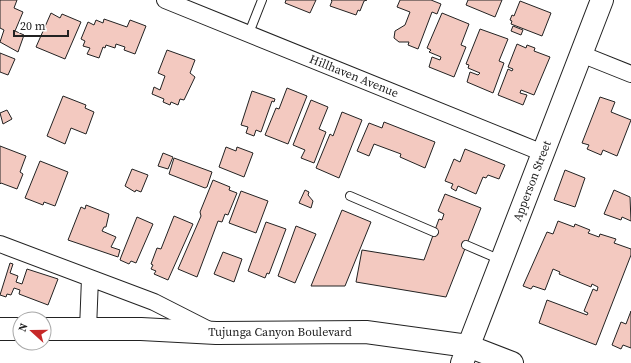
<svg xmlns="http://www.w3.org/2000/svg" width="631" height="363" viewBox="0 0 631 363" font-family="'Source Serif 4',serif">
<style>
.building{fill:#f3c9c0;stroke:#222}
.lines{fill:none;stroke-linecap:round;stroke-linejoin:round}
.lane-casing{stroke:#222;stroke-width:10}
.street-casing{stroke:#222;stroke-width:18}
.secondary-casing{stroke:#222;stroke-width:24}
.lane{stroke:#fff;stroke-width:8}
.street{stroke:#fff;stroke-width:16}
.secondary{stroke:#fff;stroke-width:22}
.labels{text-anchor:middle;stroke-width:3;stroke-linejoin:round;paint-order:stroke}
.street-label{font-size:12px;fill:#222;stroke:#fff}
</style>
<rect width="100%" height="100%" fill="#fff"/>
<path class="building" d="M0,0H17L14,8L23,12L15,31L24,35L18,52L0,42L4,30L0,28Z
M286,0H316L310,13L285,3Z
M331,0H367L364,1L360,11L358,10L356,15L330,6L332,1Z
M400,0H431L441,4L437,14L432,12L418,49L408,45L409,42H399L394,38L395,31L405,25L410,12L397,7Z
M468,0H502L495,17L466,5Z
M520,1L551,13L542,36L511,24L512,21L510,20L512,15L514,16Z
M51,13L60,18L62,14L81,22L65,59L36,47Z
M442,13L469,24L461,45L466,47L454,77L429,67L432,57L440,60L441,57L429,52L431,50L427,48Z
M104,19L127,27L130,20L146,26L135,54L124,50L125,47L116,44L115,48L106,45L105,48L103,47L99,58L87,54L90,48L83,46L85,41L81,39L88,22L94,25L96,20L103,23Z
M513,26L523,30L521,35L511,31Z
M480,29L508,39L499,61L504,63L493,93L467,82L470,72L478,75L480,73L468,68L469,65L466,64Z
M517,44L526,48L527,45L535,48L534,51L550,57L534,95L521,90L520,93L527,95L523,105L498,95L508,69L512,71L513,69L508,67Z
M167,50L195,60L190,73L195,77L184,100L180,99L178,105L171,102L170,105L163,102L164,99L152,94L154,87L160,90L165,76L158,73Z
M0,53L15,59L8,75L0,72Z
M287,88L307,96L288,144L265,135L276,108L279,109Z
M252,91L275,99L274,102L272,101L261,132L256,130L254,136L246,133L248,127L241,125Z
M63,96L86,105L85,108L94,112L86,134L71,128L65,144L47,136Z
M600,97L615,102L611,112L631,120L617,156L603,150L601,155L587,149L589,145L582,143Z
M311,100L328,107L319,129L326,132L314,163L301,158L305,150L293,145Z
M7,110L12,119L3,124L0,113Z
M342,112L362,120L339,178L316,168L330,134L333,136Z
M384,122L435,142L425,168L400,157L401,154L374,144L369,156L357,151L369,123L382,128Z
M0,146L26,156L20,172L23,174L17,189L1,183L0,184Z
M226,147L236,151L237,147L253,153L244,177L219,167Z
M465,149L505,165L499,179L488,175L486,178L483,177L476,194L458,186L456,191L451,188L453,184L445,181L454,159L460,162Z
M163,153L173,157L168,169L158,166Z
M174,158L212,172L207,187L205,188L169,174Z
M40,161L68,172L55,206L44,202L43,205L25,198Z
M132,169L148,175L141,192L136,190L135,192L125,186Z
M565,170L585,178L575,207L554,200Z
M213,180L230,187L229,190L237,193L228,215L225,214L222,222L218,221L197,277L178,269L201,216L200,212Z
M305,190L309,192L308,195L313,201L311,208L299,203Z
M614,190L630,197L631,221L622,217L621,220L604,214Z
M241,191L268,201L256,233L229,223Z
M445,194L481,208L446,297L356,282L362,250L424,260L439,219L442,220L444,214L438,211Z
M86,205L109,214L106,227H104L102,231L116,237L111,247L120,250L118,257L68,240L81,207L85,209Z
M342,210L371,222L345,286H311Z
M174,216L193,224L168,280L154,274L156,271L151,269L153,265L151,264L157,248L161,249Z
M137,217L153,224L136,263L131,261L129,264L120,260L121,257Z
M558,221L574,227L575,224L590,230L588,233L599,237L600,234L616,239L614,243L631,249V255L596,345L539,323L547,300L587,315L588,313L584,311L593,289L597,291L598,287L592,284L591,287L559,274L560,272L553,269L545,290L533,286L531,289L523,286L547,232L553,234Z
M266,222L286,229L269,274L267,273L265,278L248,271Z
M296,226L316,234L295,283L278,276Z
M223,252L242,259L234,282L214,274Z
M10,263L13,264L10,273L18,276L16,282L22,284L27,269L58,279L48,305L19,294L20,290L14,288L11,295L7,294L6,297L0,295Z
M631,311V348L623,345L621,349L612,345L621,322L626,324Z"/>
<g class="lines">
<defs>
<path id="lane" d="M249,33L262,0
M350,196L434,232
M466,245L501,260"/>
<path id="street" d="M165,0L543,153
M581,54L631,74
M0,244L154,302L211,331
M88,329L90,278"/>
<path id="secondary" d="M0,329H20
M44,329H141L216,333L366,332L468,346L512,363
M462,363L602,0"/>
</defs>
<use href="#lane" class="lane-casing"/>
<use href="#street" class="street-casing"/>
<use href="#secondary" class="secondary-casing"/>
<use href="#lane" class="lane"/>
<use href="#street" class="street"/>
<use href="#secondary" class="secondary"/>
</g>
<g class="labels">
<g class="street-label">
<text transform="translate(354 76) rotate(22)" y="4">Hillhaven Avenue</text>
<text transform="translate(532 181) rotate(-69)" y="4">Apperson Street</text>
<text x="280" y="336">Tujunga Canyon Boulevard</text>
</g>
</g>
<g transform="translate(32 331) rotate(291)"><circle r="19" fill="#ffffff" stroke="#a7a7a7"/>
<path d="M0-3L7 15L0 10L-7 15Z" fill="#c62828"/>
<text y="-6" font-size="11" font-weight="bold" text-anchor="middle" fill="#222222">N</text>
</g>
<path d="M14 30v6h54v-6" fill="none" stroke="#222222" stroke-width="2"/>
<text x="20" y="30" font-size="12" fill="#222222" stroke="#ffffff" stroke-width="3" paint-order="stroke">20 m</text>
</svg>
